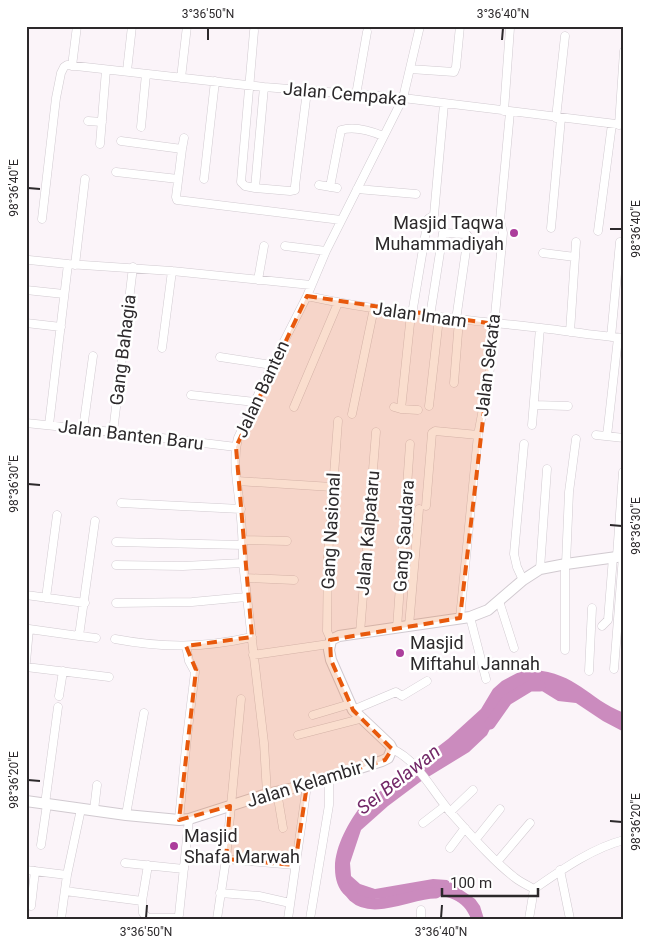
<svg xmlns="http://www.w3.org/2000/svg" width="650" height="945" viewBox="0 0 650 945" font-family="Roboto,sans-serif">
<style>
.water{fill:#cb8bbe}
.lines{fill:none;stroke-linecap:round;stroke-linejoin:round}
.river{stroke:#cb8bbe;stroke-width:11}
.minor-casing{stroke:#d1cad0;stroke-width:9}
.major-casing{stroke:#d1cad0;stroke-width:12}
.minor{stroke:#fff;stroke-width:8}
.major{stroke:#fff;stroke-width:10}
.marked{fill:#e8590c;fill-opacity:0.2;stroke:#e8590c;stroke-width:4;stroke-dasharray:10 6;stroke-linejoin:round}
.ticks{fill:none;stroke:#2c292b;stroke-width:2}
.poi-dot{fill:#ac3e9c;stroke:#fff;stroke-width:2}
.labels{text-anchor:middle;stroke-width:5;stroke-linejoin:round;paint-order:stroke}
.street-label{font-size:18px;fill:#2c292b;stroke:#fff}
.poi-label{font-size:18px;fill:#2c292b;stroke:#fff;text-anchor:start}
.water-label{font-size:19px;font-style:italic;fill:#732868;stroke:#fff}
.neatline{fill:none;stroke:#2c292b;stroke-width:2}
.ticks-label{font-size:12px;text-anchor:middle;fill:#2c292b}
</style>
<rect width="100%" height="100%" fill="#fbf4f9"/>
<path class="water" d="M533,670C577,673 587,698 624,713V732L603,721L576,703L558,701L537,688H526L519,690L506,700L501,707L487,735L469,752L420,782L388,806L361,830L350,863L351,876L360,884L375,889L433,879L447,880L475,899L480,906L484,919H471C457,878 392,902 362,899C357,899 351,899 346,896C338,890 335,878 335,869C334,848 349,821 361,806L448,739L481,709L493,689L502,681L521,671Z"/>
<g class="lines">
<path class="river" d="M490,724L507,700L530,686H540
M347,888C349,891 351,894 354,897C374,915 413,892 436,893"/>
<defs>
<path id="minor" d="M254,31L241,182L245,186L255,188
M72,66L77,26
M410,69L454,72L456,67L460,26
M127,71L132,26
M181,78L187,26
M264,87L255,188L290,191L295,190V186L307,91
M356,95L367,32
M504,111L510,28
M556,118L565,36
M88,121L102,122
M619,125L624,51
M141,127L146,74
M121,141L182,149L176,197L177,200L341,220
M100,144L106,70
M182,149L184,138
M116,172L178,179
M204,179L215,81
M319,185L337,188
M330,187L341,130C354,126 371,131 383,136
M357,189L416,194
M42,219L56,98L61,73L64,67L67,65L264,87L403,98L624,125
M551,228L561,118
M598,231L612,124
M285,246L326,251
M543,253L575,257
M29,260L68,264
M75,265L85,179
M258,280L264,246
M26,290L64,294
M307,296C384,313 462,319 541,328C568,331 596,336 624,338
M412,314L428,219L434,215L444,104
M430,316L443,233L466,234L468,236L456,320
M26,323L61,327
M570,332L576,242
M611,337L620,242
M162,348L172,271
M220,357L272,365
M454,383L459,320
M191,395L255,402
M534,405L568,406
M429,406L439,318
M294,407L338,303
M394,407L401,409L411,314
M401,409L418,410
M352,414L374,308
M26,423L113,432L236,447
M49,425L68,264L172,271L311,285
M532,425L540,328
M83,429L93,356
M113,432L133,267
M596,435L624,438
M607,436L618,338
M237,481L332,487
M121,503L241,509
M426,506L432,433L435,431L478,435
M243,540L287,541
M116,542L243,545
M617,556L623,472
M565,564V650
M566,564L569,492L576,439
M116,565L183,566L243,563
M540,569L547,469
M245,578L294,580
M523,580L517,567L514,554L524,444
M26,595L85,603
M46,598L57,515
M499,601L514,648
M116,603L192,602L246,597
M470,617L486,679
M460,618L478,435L489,377L503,233L500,220L510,112
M409,626L419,509
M602,626L608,620L613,557
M397,628L410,444
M360,633L376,432
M79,636L96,638
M115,639C163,648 204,648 252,637
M331,640L327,631L328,555L338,421
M253,655L329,644
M26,662L29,629L79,636L95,521
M26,667L109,677
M614,669L623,556
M589,671L592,608
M59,696L63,671
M353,710L396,692L402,696L427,681
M313,715L350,704
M298,735L360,719
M392,749C418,760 433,793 452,814C471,835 491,859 514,877C520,882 527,885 534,889
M277,792L283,828
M267,794L264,743L243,563C243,545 242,527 240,508C238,485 232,461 238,438L272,365L307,296L326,251L403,98L420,26
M45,804L58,707
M94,810L97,785
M450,812L473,790
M126,815L144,713
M179,820L187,737L195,672L189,661L186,646
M423,823L445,806
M476,839L500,809
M41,845L47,804
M450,848L465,828
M226,859L295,865
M497,862L530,823
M125,863L184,869
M148,865L142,901L143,913L148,918H177L179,915L189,819
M26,870L67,875
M560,870L570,919
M534,889C560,871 592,848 624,840
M65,891L142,901
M220,893L259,896L290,903
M31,906L35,871
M61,919L67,875L81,809
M217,919L226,859L241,699
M288,919L307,785
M310,919L329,805V778
M421,919V910
M529,919L534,889"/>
<path id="major" d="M26,801L126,815L179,820L189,819L267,794L307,785L382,761L388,758L392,749L390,745L353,710L331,660L329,650L331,640L339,636L470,617L488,610L523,580L540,569L566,564L624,556"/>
</defs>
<use href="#minor" class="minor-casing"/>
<use href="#major" class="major-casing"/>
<use href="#minor" class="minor"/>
<use href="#major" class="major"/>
</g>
<path class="marked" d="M307,296L494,324L460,618L330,640L331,660L353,710L392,749L385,760L307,785L295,865L226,859L230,806L179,820L196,670L186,646L252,637L236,447Z"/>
<path class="ticks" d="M208,40V28M502,40L503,28M28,188L40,189M610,229H622M28,484L40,485M610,525L622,526M28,780L40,781M610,821L622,822M146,918L147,905M441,918L442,905"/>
<g class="poi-dot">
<circle cx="514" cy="233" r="5"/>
<circle cx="400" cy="653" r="5"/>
<circle cx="174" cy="846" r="5"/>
</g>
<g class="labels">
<g class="street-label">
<text transform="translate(345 94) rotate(5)" y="6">Jalan Cempaka</text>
<text transform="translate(420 315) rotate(8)" y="6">Jalan Imam</text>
<text transform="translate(123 350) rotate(-83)" y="6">Gang Bahagia</text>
<text transform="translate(488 365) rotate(-83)" y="6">Jalan Sekata</text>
<text transform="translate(262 389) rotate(-65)" y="6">Jalan Banten</text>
<text transform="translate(131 435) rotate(7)" y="6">Jalan Banten Baru</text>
<text transform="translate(331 531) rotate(-87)" y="6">Gang Nasional</text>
<text transform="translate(368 533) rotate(-85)" y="6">Jalan Kalpataru</text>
<text transform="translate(404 536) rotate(-86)" y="6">Gang Saudara</text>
<text transform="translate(312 782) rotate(-17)" y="6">Jalan Kelambir V</text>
</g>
<g class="poi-label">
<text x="504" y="229" text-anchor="end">Masjid Taqwa<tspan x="504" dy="21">Muhammadiyah</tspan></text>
<text x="410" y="649">Masjid<tspan x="410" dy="21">Miftahul Jannah</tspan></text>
<text x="184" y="842">Masjid<tspan x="184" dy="21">Shafa Marwah</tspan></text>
</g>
<g class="water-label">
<text transform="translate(398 779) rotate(-38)" y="7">Sei Belawan</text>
</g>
</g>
<rect width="650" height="945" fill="none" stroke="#ffffff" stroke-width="55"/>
<path d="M442 888v8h96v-8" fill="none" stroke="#2c292b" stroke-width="2.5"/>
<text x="450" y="888" font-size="15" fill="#2c292b" stroke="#ffffff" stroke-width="4" paint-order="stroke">100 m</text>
<rect x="28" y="28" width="594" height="890" class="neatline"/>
<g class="ticks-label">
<text x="208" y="18">3°36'50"N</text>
<text x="503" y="18">3°36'40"N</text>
<text transform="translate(14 188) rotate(-90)" y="4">98°36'40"E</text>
<text transform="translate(636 229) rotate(-90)" y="4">98°36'40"E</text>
<text transform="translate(14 484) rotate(-90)" y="4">98°36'30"E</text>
<text transform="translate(636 526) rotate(-90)" y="4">98°36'30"E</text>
<text transform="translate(14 780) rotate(-90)" y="4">98°36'20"E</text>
<text transform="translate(636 822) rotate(-90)" y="4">98°36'20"E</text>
<text x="146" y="936">3°36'50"N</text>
<text x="441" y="936">3°36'40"N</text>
</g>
</svg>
